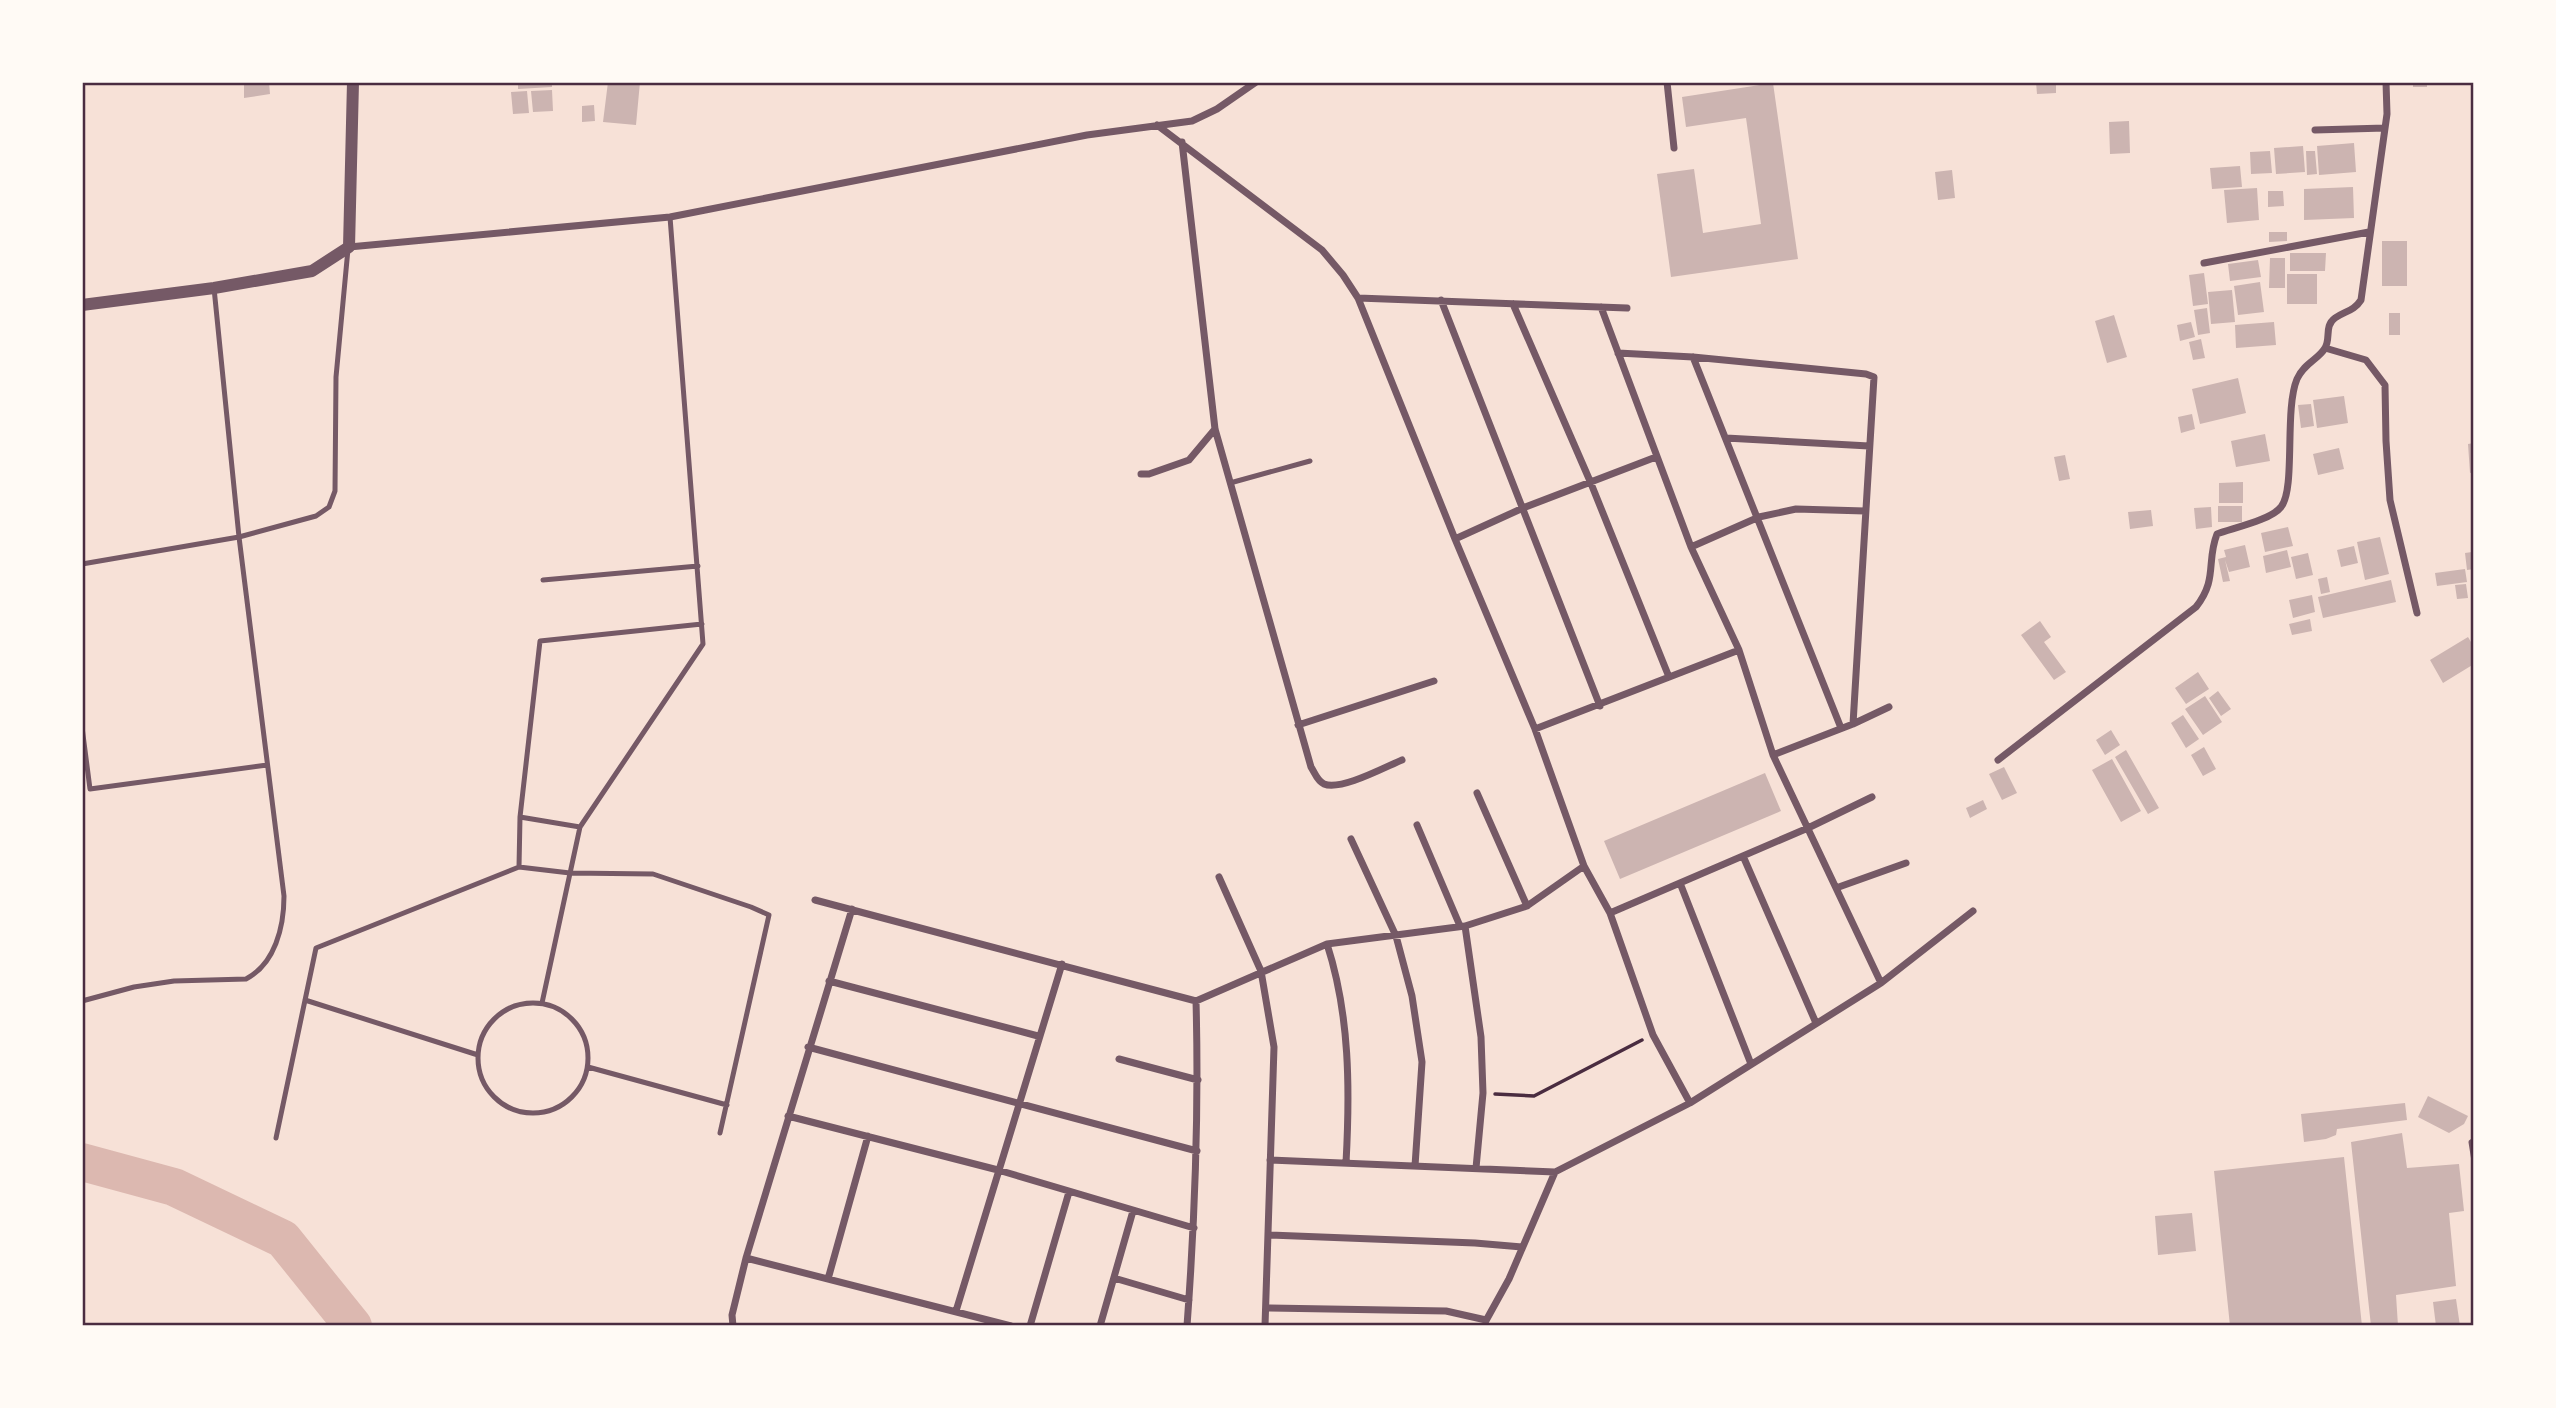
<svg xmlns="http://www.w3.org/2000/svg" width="2556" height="1408" viewBox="0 0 2556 1408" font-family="Spectral,serif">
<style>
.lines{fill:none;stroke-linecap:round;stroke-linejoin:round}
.river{stroke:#dcb8b0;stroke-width:38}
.building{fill:#ccb4b1}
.path{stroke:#4a2c40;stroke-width:3.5}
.service{stroke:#755966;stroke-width:5}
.minor{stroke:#755966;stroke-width:7}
.tertiary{stroke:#755966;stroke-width:12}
.neatline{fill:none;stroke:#4a2c40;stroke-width:2.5}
</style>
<rect width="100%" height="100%" fill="#f7e1d7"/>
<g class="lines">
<path class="river" d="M82,1162L174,1187L283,1239L353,1326"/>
</g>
<path class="building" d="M244,82H269L270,94L244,98Z
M518,82H552V87L518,89Z
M608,82H640L636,125L603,122Z
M2036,82H2056V93L2037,94Z
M2413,82H2427V87H2413Z
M1773,83L1798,259L1671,277L1657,174L1694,169L1703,233L1761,224L1746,118L1686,127L1682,97Z
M552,90L553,111L533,112L531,91Z
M527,91L529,113L513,114L511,92Z
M594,105L595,121L582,122V106Z
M2129,121L2130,153L2110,154L2109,122Z
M2354,143L2356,172L2319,175L2317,146Z
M2303,146L2305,172L2276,174L2274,148Z
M2270,151L2272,173L2251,174L2250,152Z
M2306,151H2315L2317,174L2307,175Z
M2240,166L2242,187L2212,189L2210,168Z
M1952,170L1955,198L1938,200L1935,172Z
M2353,187L2354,218L2304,220V189Z
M2257,188L2259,220L2227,223L2224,190Z
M2268,191H2283L2284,206L2268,207Z
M2269,232H2287V241L2269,242Z
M2382,241H2407V286H2382Z
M2290,253H2326L2325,271H2290Z
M2270,258H2285V288H2269Z
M2258,260L2261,277L2230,281L2228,264Z
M2204,273L2208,304L2193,306L2189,275Z
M2287,274H2317V304H2287Z
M2260,282L2264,312L2238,315L2234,286Z
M2232,290L2235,322L2211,324L2208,292Z
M2207,308L2210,333L2198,335L2194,310Z
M2389,313H2400V335H2389Z
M2114,315L2127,357L2107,363L2095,321Z
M2191,322L2195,337L2180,341L2177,325Z
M2274,322L2276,345L2236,348L2235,325Z
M2201,339L2205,358L2193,360L2189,342Z
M2238,378L2246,413L2200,424L2192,389Z
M2344,396L2348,423L2317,428L2313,400Z
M2311,404L2314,426L2301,428L2298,405Z
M2192,414L2195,429L2181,433L2178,417Z
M2265,434L2270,461L2236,467L2231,441Z
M2474,443V472L2470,473L2468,444Z
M2339,448L2344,469L2318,475L2313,454Z
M2065,455L2070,479L2059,481L2054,457Z
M2243,482V503H2219V483Z
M2218,506H2242V522H2218Z
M2211,507L2212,527L2196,529L2194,508Z
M2151,510L2153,526L2130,529L2128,512Z
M2288,527L2293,546L2265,552L2261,533Z
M2380,537L2389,574L2365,580L2357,542Z
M2471,539H2474V569L2467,570L2465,553L2472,552Z
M2245,545L2250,567L2229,572L2225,560L2230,581L2223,582L2218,559L2226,557L2224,550Z
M2354,546L2358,563L2341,567L2337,550Z
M2287,550L2291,567L2266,573L2263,556Z
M2308,553L2313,575L2296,579L2291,557Z
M2465,569L2467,582L2437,586L2435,573Z
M2327,577L2330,592L2321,594L2318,579Z
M2391,580L2396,602L2323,618L2318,597Z
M2466,584L2468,598L2457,599L2455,585Z
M2312,595L2315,612L2293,618L2289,600Z
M2310,619L2312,631L2292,635L2289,624Z
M2040,621L2051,637L2044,642L2066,672L2054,680L2021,635Z
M2468,637L2474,647V664L2443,683L2430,660Z
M2198,672L2209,689L2186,704L2175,688Z
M2218,691L2231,709L2221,716L2209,698Z
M2205,696L2222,722L2203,735L2185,709Z
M2183,715L2199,739L2186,748L2171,723Z
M2111,730L2120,745L2105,755L2096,740Z
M2204,747L2216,769L2203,776L2191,755Z
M2126,750L2159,808L2148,814L2115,757Z
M2112,759L2141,811L2121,822L2092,770Z
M2004,767L2017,793L2002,800L1989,774Z
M1765,773L1781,811L1620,879L1604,841Z
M1983,800L1987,809L1970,818L1966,808Z
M2428,1096L2468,1116L2464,1124L2449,1133L2418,1117Z
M2405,1103L2407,1120L2337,1129L2336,1135L2326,1139L2304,1142L2301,1114Z
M2402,1133L2407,1168L2459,1164L2464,1211L2449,1213L2456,1286L2396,1295L2398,1326H2371L2351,1142Z
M2344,1157L2362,1326H2230L2214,1171Z
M2192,1213L2196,1251L2158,1255L2155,1216Z
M2456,1299L2460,1326H2436L2433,1302Z"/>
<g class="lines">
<path class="path" d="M1495,1094L1534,1096L1642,1040"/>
<path class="service" d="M1230,483L1310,461
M82,564L239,537L316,516L329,507L335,491L336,377L348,249
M543,580L698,566
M82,727L90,789L267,765
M520,817L580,827
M519,867L520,817L540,641L702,624
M305,1000L478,1055
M82,1001L134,987L174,981L246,979C275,964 284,927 284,896L239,537L214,288
M478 1058a55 55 0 1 1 110 0a55 55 0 1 1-110 0Z
M542,1003L580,827L703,644L670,217
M588,1067L727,1105
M276,1138L316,948L519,867L570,873L653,874L751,907L769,915L720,1133
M2474,1140L2471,1142L2474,1161"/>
<path class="minor" d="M1667,82L1674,148
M1157,125L1322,250L1343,275L1358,298L1455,539L1535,729L1584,866L1610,913L1653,1035L1690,1103
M2315,130L2385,128
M1182,142L1215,429L1311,767C1315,773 1317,781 1324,784C1341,791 1385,767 1402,760
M349,247L670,217L1087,135L1192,121L1217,109L1256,82
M2204,263L2369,232
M1358,298L1627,308
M1441,300L1600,706
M1513,304L1590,481L1669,677
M1601,307L1691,547L1739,650L1773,755L1881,983
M2325,348L2366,360L2385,385L2386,441L2390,500L2417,613
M1618,353L1693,357L1866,374L1874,377L1853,724
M1693,357L1841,728
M1726,438L1869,446
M1141,474H1149L1189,460L1215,429
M1455,539L1523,508L1656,457
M1691,547L1759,517L1796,509L1865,511
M1298,725L1434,681
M1535,729L1739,650
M1773,755L1853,724L1889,707
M1998,760L2196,607C2218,579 2206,562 2217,534C2233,528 2271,520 2281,507C2296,489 2284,410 2297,379C2304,363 2319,359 2325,348C2331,338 2324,326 2335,318C2345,311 2354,311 2361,300L2387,114L2386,82
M1477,793L1527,906
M1417,825L1460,926
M1351,839L1396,936L1412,996L1422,1062L1415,1166
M1743,856L1816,1023
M1219,877L1261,971L1274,1047L1265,1326
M1680,883L1751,1064
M1836,888L1906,863
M815,900L1196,1001L1327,944L1465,926L1527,906L1584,866
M1610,913L1808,828L1872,797
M1465,926L1481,1037L1483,1093L1476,1168
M1327,944C1350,1015 1350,1090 1346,1163
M829,981L1038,1036
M808,1047L1197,1151
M1119,1059L1198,1080
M788,1116L998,1170L1194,1228
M1270,1160L1555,1172
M1268,1235L1475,1243L1522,1247
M746,1258L1011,1326
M1114,1278L1189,1300
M828,1279L868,1136
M1266,1308L1446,1311L1486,1320
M956,1311L1062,964
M733,1326L732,1315L746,1258L852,909
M1030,1326L1069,1192
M1100,1326L1133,1211
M1187,1326C1195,1217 1199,1109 1196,1001
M1483,1326L1509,1279L1555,1172L1690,1103L1881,983L1973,911"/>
<path class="tertiary" d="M82,305L214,288L312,271L349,247L353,82"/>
</g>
<rect width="2556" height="1408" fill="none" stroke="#fffaf5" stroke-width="168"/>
<rect x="84" y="84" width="2388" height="1240" class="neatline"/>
</svg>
